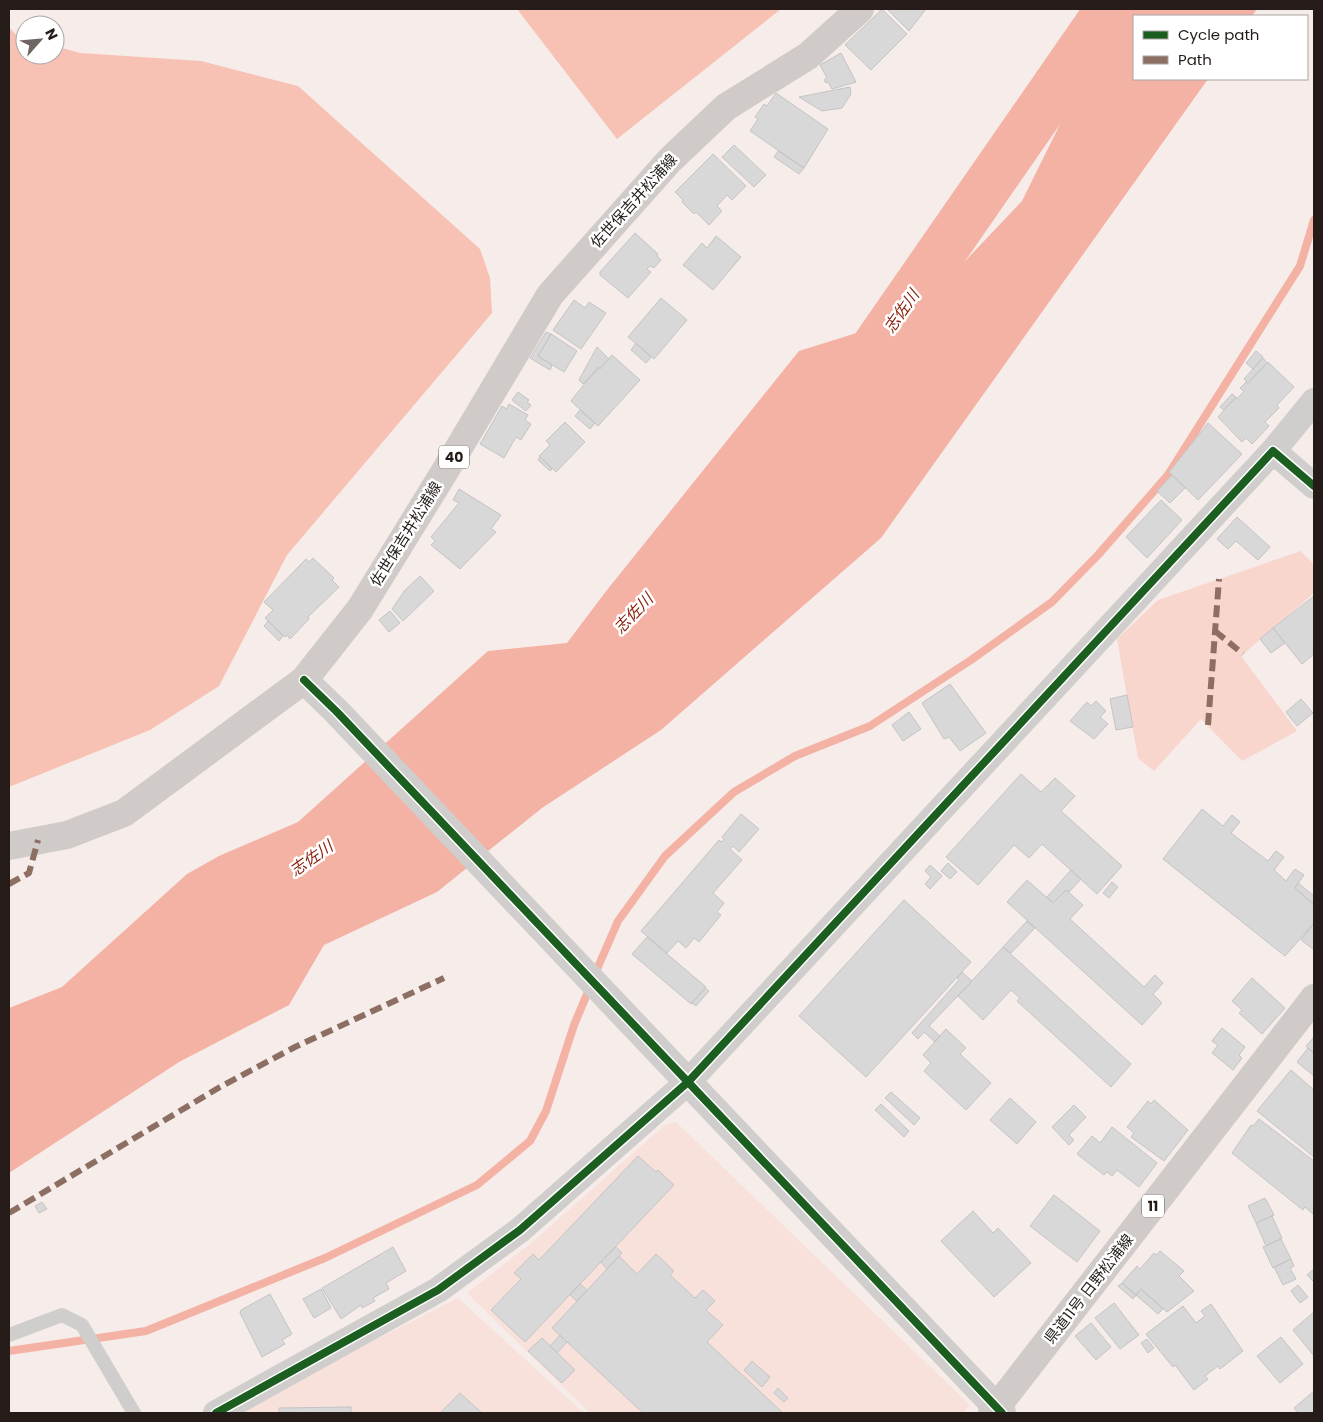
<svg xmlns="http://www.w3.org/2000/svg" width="1323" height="1422" viewBox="0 0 1323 1422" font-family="Poppins,'Noto Sans JP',sans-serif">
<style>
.built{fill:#f8e1db}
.green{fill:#f8d5cd}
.forest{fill:#f7c1b4}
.water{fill:#f4b2a4}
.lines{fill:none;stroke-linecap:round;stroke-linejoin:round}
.stream{stroke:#f4b2a4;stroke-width:8}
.river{stroke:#f4b2a4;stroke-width:49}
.building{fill:#d8d8d8;stroke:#c4c4c4}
.service{stroke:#d0cdcd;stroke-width:14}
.minor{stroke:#d0cdcd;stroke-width:26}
.tertiary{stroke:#d0cdcd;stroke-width:28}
.primary{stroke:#d0cbc9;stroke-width:28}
.quiet{stroke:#8d6e63;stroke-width:6;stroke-dasharray:12 6;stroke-linecap:butt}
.cycleway-casing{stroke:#fff;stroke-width:11}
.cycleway{stroke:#1b5e20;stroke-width:8}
.labels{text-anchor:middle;stroke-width:5;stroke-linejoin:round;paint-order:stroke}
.shield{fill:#fff;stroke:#66605f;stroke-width:1}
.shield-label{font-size:14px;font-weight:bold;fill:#251c1a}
.street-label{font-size:15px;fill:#251c1a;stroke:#fff}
.water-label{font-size:16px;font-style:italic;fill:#871f09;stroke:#fff}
</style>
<rect width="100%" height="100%" fill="#f6ece9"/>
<path class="built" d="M676,1122L970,1405L963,1413H590L467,1293L530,1244L665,1125Z
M458,1298L584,1413H239L334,1361Z"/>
<path class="green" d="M1301,551L1314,565V593L1241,656L1297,731L1242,761L1201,719L1154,771L1138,758L1117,639L1158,600Z"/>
<path class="forest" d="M517,9H781L617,139Z
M9,27L15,34L25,37V55H55V46L80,53L201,61L298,86L480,249L490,278L492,313L287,555L219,686L150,730L9,787Z"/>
<path class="water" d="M1117,9H1257L1252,16H1134V79H1208L881,538L661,730L542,808L437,892L324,945L289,1005L179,1062L9,1173V1008L62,987L187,874L219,856L298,822L488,651L567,643L607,590L799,351L914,315L1022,201Z"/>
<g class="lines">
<path class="stream" d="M594,976L618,921L665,856L734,792L795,756L870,726L971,660L1052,602L1098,555L1168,475L1300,266L1314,220
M9,1351L146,1331L325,1258L477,1185L530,1141L546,1111L574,1025L590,987"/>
<path class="river" d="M855,377L1110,9"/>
</g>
<path class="building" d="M882,9L907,34L871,70L845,45Z
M887,9H926L909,31Z
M841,53L856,82L832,89L828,82L826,83L824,80L827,78L820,65Z
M850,87L851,94L842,108L822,111L799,97Z
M776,93L828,129L804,168L750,131L758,119L755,117L764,104L767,106Z
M734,145L766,175L754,187L722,157Z
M778,151L804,168L799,174L774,157Z
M713,154L746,186L732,200L727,195L717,206L722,211L709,225L696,212L694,214L682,202L683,200L675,192Z
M635,233L658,254L657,256L661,260L654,268L650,266L647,269L651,272L628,298L600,275V272Z
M716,236L741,257L713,290L683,265L702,243L707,248Z
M661,298L687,320L654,359L628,337Z
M574,300L585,308L589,302L606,313L581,349L553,330Z
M546,332L551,334L538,356L552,365L550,370L530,358Z
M551,334L577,351L564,372L538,356Z
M636,343L651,357L646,363L631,350Z
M597,347L609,359L583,384L579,380Z
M1256,351L1263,357L1253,369L1246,363Z
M612,355L640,380L598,426L571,401L598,367L600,369Z
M1263,358L1267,363L1248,383L1244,379Z
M1268,362L1294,387L1277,405L1279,408L1265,422L1269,426L1252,444L1246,438L1242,442L1218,417L1236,397L1237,399L1244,391L1240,388L1246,382L1248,383Z
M518,392L529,400L527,402L531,405L526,411L512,400Z
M1232,394L1236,397L1224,410L1220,407Z
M509,404L528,415L525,420L531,424L521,440L516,437L504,458L480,444L502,406L507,409Z
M580,410L595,423L590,429L575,416Z
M565,422L585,442L556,472L539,456L550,445L546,441Z
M1208,423L1242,454L1198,500L1169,472Z
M540,457L552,469L550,471L538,460Z
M1172,475L1185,488L1170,503L1157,491Z
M459,489L501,515L491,529L496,532L460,569L431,545L435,541L431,537L459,503L453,500Z
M1161,500L1182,520L1147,558L1126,537Z
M1237,517L1270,547L1258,560L1236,541L1228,549L1217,539Z
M313,558L334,578L332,580L339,587L308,617L309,619L290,639L287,635L285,637L265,618L273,610L264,602L306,559L309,562Z
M420,576L434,591L403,621L392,609L405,590Z
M1314,596V654L1302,664L1273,628Z
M390,611L400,623L389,632L379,620Z
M268,621L283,636L279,641L264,626Z
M1273,628L1285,643L1271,653L1260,639Z
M950,684L986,733L960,751L949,737L944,739L922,703Z
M1127,695L1133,727L1116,730L1110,699Z
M1301,699L1313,713L1297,726L1286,712Z
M1096,701L1106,711L1100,717L1108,724L1094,739L1070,721L1087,702L1091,706Z
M909,712L921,729L903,741L892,725Z
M1021,774L1041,792L1055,778L1075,796L1061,811L1122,866L1097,894L1042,844L1029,858L1014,845L978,885L946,857Z
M1202,809L1223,826L1232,815L1240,822L1231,833L1268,861L1276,851L1284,857L1274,870L1286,881L1295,869L1304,875L1295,888L1314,905V923L1285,956L1163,859Z
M741,814L759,829L739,852L733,846L730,849L742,860L713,893L724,903L717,912L721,915L699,942L694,938L686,948L678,941L667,953L641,931L719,840L721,842L724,839L722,837Z
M948,863L957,872L950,879L941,871Z
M930,865L942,876L930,889L925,884L931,877L925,871Z
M1071,870L1081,879L1069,892L1066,890L1053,903L1047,897Z
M1027,880L1053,903L1066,890L1083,905L1070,919L1144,987L1155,975L1163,983L1153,994L1162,1003L1142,1025L1007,902Z
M1112,882L1118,887L1109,898L1103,893Z
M1298,883L1314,896V905L1295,888Z
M904,900L971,962L866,1077L799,1016Z
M1027,921L1035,928L1011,953L1003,947Z
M1314,923V947L1313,949L1301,940Z
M647,937L706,987L691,1004L632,954Z
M1003,947L1131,1064L1111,1087L1017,1001L1020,998L1011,990L983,1020L958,996Z
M962,972L972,981L929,1026L940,1036L935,1042L924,1032L918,1039L912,1033L959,980L957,978Z
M1252,978L1285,1008L1262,1034L1239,1013L1242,1010L1232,1001Z
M705,988L709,991L696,1006L692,1003Z
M1222,1028L1245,1047L1239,1055L1242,1058L1233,1070L1212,1053L1218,1045L1212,1041Z
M946,1029L966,1048L960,1054L991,1083L966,1110L924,1071L931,1063L923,1055Z
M1314,1037V1053L1306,1046Z
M1308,1048L1314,1053V1076L1297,1062Z
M1291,1070L1314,1090V1157L1257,1111Z
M891,1092L920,1118L914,1125L885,1098Z
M1010,1098L1036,1122L1017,1144L990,1120Z
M1154,1100L1188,1130L1164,1161L1131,1137L1134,1133L1127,1127L1148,1101L1151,1104Z
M881,1104L909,1131L904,1137L875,1110Z
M1074,1105L1086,1117L1069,1135L1074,1140L1069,1145L1052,1127Z
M1259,1119L1314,1161V1215L1305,1207L1303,1210L1232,1153L1251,1125L1253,1126Z
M1112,1127L1157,1163L1139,1187L1117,1170L1112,1176L1107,1172L1104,1175L1077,1154L1092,1136L1100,1143Z
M638,1156L656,1172L658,1170L674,1185L525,1342L491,1310L521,1279L514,1273L533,1254L539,1260Z
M1054,1195L1100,1231L1077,1262L1030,1226Z
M1265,1198L1274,1215L1256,1223L1248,1206Z
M42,1202L47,1209L39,1213L35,1206Z
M973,1211L993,1233L998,1228L1031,1263L994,1297L941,1241Z
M1272,1216L1282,1238L1266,1246L1256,1223Z
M1281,1239L1291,1259L1273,1268L1263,1247Z
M393,1247L406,1271L386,1283L389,1289L373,1298L375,1301L362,1308L361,1305L341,1319L322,1288Z
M616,1247L622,1253L607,1269L601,1262Z
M1160,1251L1184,1271L1179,1276L1194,1291L1167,1312L1141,1289L1136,1295L1122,1283L1137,1266L1140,1269L1154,1253L1156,1255Z
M656,1254L674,1271L670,1275L695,1298L703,1290L715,1301L706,1310L723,1325L707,1342L783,1413H643L552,1328L619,1256L637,1274Z
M1291,1259L1294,1266L1290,1268L1296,1279L1283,1285L1274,1267Z
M1314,1269V1282L1307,1275Z
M1122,1283L1136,1295L1133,1299L1118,1286Z
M580,1284L587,1290L577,1301L570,1295Z
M1298,1285L1308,1297L1300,1303L1291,1291Z
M321,1289L331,1308L314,1318L303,1299Z
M1141,1289L1163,1309L1158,1314L1136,1295Z
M270,1294L292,1334L282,1340L285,1344L262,1357L240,1313L241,1310Z
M1114,1303L1139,1335L1120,1349L1095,1318Z
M1211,1304L1243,1351L1220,1369L1218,1366L1205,1376L1208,1379L1194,1390L1175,1365L1173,1367L1146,1334L1183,1306L1196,1323L1205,1316L1201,1311Z
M1314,1312V1356L1293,1330Z
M1091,1323L1111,1347L1096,1360L1075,1336Z
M560,1335L567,1342L557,1353L550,1346Z
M1281,1337L1303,1364L1280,1383L1257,1356Z
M542,1338L575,1370L562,1383L528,1351Z
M1147,1339L1154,1348L1148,1353L1141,1343Z
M752,1361L770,1377L762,1387L744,1370Z
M778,1388L788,1398L784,1402L774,1393Z
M1314,1391V1413H1298L1294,1408Z
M460,1393L482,1413H440Z
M351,1407V1413H279V1408Z"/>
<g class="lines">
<path class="service" d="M9,1335L62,1315L82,1325L134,1413"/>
<path class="minor" d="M1273,451L1314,401
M216,1413L438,1290L520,1230L688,1082L1273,451L1314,486"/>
<path class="tertiary" d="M304,680L337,712L1002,1413"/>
<path class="primary" d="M9,846L67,835L124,813L304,680L360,609L445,471L550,295L670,160L726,107L808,56L860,9
M992,1413L1314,998"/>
<path class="quiet" d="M1215,631L1243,654
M1208,725L1219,579
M9,884L29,873L38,840
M9,1213L220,1087L295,1047L444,978"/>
<defs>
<path id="cycleway" d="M304,680L337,712L1002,1413
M216,1413L438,1290L520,1230L688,1082L1273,451L1314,486"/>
</defs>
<use href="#cycleway" class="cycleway-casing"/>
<use href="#cycleway" class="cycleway"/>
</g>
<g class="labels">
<g class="shield">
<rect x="439" y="445.5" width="30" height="23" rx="4"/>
<rect x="1142" y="1194.5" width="22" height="23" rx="4"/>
</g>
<g class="shield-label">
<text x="454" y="462">40</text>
<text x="1153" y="1211">11</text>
</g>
<g class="street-label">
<text transform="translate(634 201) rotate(-48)" y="5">佐世保吉井松浦線</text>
<text transform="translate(406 534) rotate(-58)" y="5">佐世保吉井松浦線</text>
<text transform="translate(1089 1289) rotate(-52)" y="5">県道11号 日野松浦線</text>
</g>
<g class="water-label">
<text transform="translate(901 311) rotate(-55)" y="6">志佐川</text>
<text transform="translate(633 613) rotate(-46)" y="6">志佐川</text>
<text transform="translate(311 858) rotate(-35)" y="6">志佐川</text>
</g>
</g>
<rect width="1323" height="1422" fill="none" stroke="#251c1a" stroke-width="20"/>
<rect x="1133" y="15" width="175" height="65" fill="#ffffff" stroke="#a8a4a3"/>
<rect x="1143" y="31" width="25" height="8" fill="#1b5e20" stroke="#a8a4a3"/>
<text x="1178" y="40" font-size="15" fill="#251c1a">Cycle path</text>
<rect x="1143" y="56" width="25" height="8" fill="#8d6e63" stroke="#a8a4a3"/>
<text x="1178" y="65" font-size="15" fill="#251c1a">Path</text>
<g transform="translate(40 40) rotate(63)"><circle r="24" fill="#ffffff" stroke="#a8a4a3"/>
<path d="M0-4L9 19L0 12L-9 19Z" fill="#6e6562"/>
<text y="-8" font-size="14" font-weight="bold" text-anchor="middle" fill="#251c1a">N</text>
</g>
</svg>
